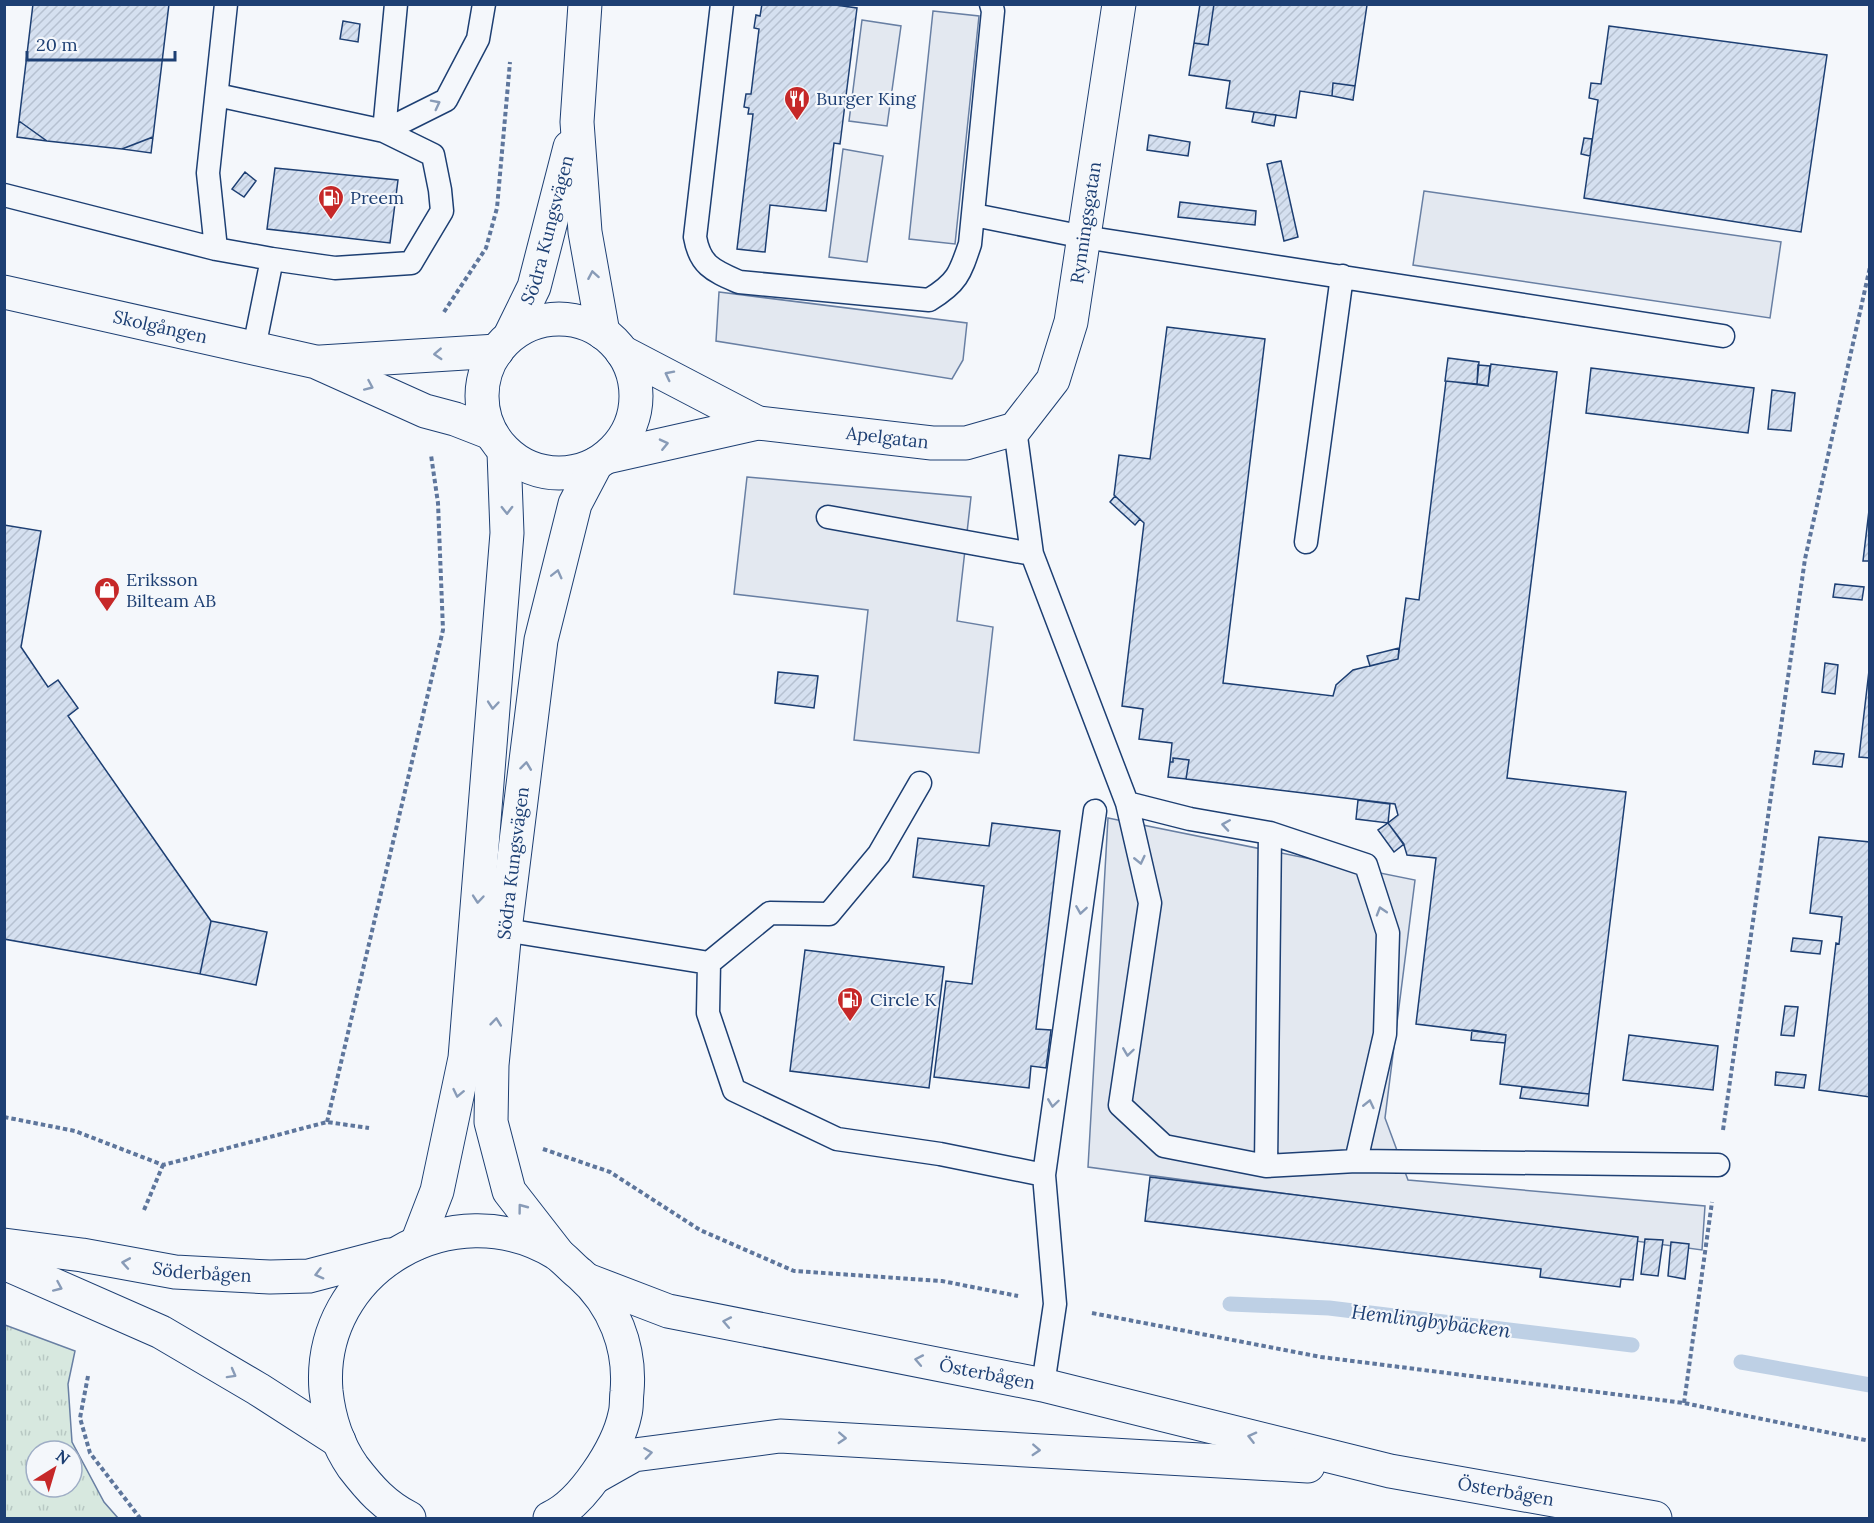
<svg xmlns="http://www.w3.org/2000/svg" width="1874" height="1523" viewBox="0 0 1874 1523" font-family="Lora,serif">
<style>
.grass{fill:url(#grass-tufts);stroke:#687fa3;stroke-width:1.5;fill-rule:evenodd}
.parking{fill:#e3e8f0;stroke:#687fa3;stroke-width:1.5}
.lines{fill:none;stroke-linecap:round;stroke-linejoin:round}
.stream{stroke:#bed0e5;stroke-width:15}
.building{fill:url(#building-hatch);stroke:#1d3f73;stroke-width:1.5}
.lane-casing{stroke:#1d3f73;stroke-width:25}
.street-casing{stroke:#1d3f73;stroke-width:35}
.secondary-casing{stroke:#1d3f73;stroke-width:35}
.primary-casing{stroke:#1d3f73;stroke-width:35}
.path{stroke:#5e769c;stroke-width:4;stroke-dasharray:4.5 3;stroke-linecap:butt}
.lane{stroke:#f4f7fb;stroke-width:22}
.street{stroke:#f4f7fb;stroke-width:33}
.secondary{stroke:#f4f7fb;stroke-width:33}
.primary{stroke:#f4f7fb;stroke-width:33}
.oneway{stroke:#889bb7}
.labels{text-anchor:middle;stroke-width:4.5;stroke-linejoin:round;paint-order:stroke}
.poi-label{font-size:18px;fill:#1d3f73;stroke:#f4f7fb;text-anchor:start}
.street-label{font-size:18px;fill:#1d3f73;stroke:#f4f7fb}
.water-label{font-size:20px;font-style:italic;fill:#1d3f73;stroke:#f4f7fb}
</style>
<defs>
<pattern id="grass-tufts" width="24" height="20" patternUnits="userSpaceOnUse" patternTransform="scale(1.5)"><rect width="24" height="20" fill="#d7e8df"/><path d="M3 7l-1-3M5 7V3M7 7l1-3M15 17l-1-3M17 17v-4M19 17l1-3" fill="none" stroke="#b8c8c3"/></pattern>
<pattern id="building-hatch" width="6" height="6" patternUnits="userSpaceOnUse" patternTransform="scale(1.5)"><rect width="6" height="6" fill="#d5e0f0"/><path d="M-1 1l2-2M0 6l6-6M5 7l2-2" fill="none" stroke="#b6c1d1"/></pattern>
</defs>
<rect width="100%" height="100%" fill="#f4f7fb"/>
<path class="grass" d="M5,1325L75,1351L68,1384L72,1442L104,1502L118,1518H5ZM36,1451H72V1487H36Z"/>
<path class="parking" d="M933,11L979,16L955,244L909,239Z
M862,20L901,26L887,126L849,121Z
M843,149L883,156L867,262L829,257Z
M1424,191L1781,242L1770,318L1413,265Z
M719,292L967,323L963,360L952,379L716,341Z
M747,477L971,497L957,621L993,627L979,753L854,740L868,610L734,594Z
M1108,818L1415,880L1385,1118L1408,1180L1705,1206L1702,1250L1088,1167Z"/>
<g class="lines">
<path class="stream" d="M1230,1304L1329,1308L1632,1345
M1741,1362L1870,1385"/>
</g>
<path class="building" d="M33,4H169L153,137L122,149L47,141L19,121Z
M762,4H828L857,8L840,144L834,143L826,211L770,205L765,252L737,249L753,114H748L749,108L744,107L746,94H751L759,29L754,28L756,15L760,16Z
M1200,4H1214L1208,45L1194,43Z
M1214,4L1367,5L1355,86L1333,83L1332,96L1300,91L1296,118L1226,108L1230,81L1189,75L1194,43L1208,45Z
M343,21L360,24L358,42L340,39Z
M1609,26L1827,55L1801,232L1584,198L1598,100L1589,98L1591,83L1601,84Z
M1333,83L1355,86L1353,100L1332,96Z
M1254,112L1276,115L1274,126L1252,122Z
M19,121L47,141L17,137Z
M1149,135L1190,142L1188,156L1147,150Z
M153,137L151,153L122,149Z
M1584,138L1592,139L1590,156L1581,154Z
M1281,161L1298,237L1284,241L1267,164Z
M275,168L398,180L390,243L267,229Z
M245,172L256,181L244,197L232,189Z
M1180,202L1256,211L1255,225L1178,217Z
M1167,327L1265,339L1223,683L1333,696L1336,685L1353,670L1398,659L1406,598L1419,600L1446,381L1488,386L1491,364L1557,372L1507,778L1626,792L1589,1094L1500,1084L1506,1035L1416,1024L1436,858L1407,855L1404,845L1388,823L1398,815L1395,804L1186,779L1189,760L1173,758V762H1170L1172,743L1139,739L1143,709L1122,706L1144,523L1114,495L1119,455L1150,459Z
M1448,358L1479,362L1477,384L1445,381Z
M1478,365L1490,366L1488,386L1477,384Z
M1591,368L1754,388L1748,433L1586,413Z
M1772,390L1795,393L1791,431L1768,429Z
M1115,496L1140,519L1135,525L1110,502Z
M1870,502V561H1863Z
M4,525L41,531L21,647L48,687L58,680L78,708L68,716L211,921L200,974L4,939Z
M1835,584L1864,587L1862,600L1833,597Z
M1399,648L1398,659L1370,666L1367,656Z
M1870,662V758L1859,757Z
M1825,663L1838,665L1835,694L1822,692Z
M778,672L818,676L814,708L775,703Z
M1815,751L1844,754L1842,767L1813,764Z
M1173,758L1189,760L1186,779L1168,777L1170,762H1173Z
M1358,800L1390,804L1388,823L1356,819Z
M992,823L1060,831L1036,1029L1051,1030L1046,1068L1031,1066L1029,1088L934,1077L946,981L972,984L984,886L913,877L918,838L989,846Z
M1388,823L1404,844L1394,852L1378,830Z
M1819,837L1870,842V1097L1819,1090L1836,943L1839,944L1842,917L1810,913Z
M211,921L267,932L256,985L200,974Z
M1793,938L1822,941L1820,954L1791,951Z
M805,950L944,967L929,1088L790,1071Z
M1785,1006L1798,1007L1794,1036L1781,1035Z
M1472,1030L1506,1035L1505,1043L1471,1040Z
M1629,1035L1718,1046L1713,1090L1623,1080Z
M1776,1072L1806,1075L1804,1088L1775,1085Z
M1522,1087L1589,1094L1588,1106L1520,1098Z
M1150,1177L1638,1237L1633,1280L1621,1279L1620,1287L1540,1277L1541,1269L1145,1221Z
M1645,1239L1663,1240L1658,1276L1641,1274Z
M1671,1242L1689,1244L1685,1279L1668,1276Z"/>
<g class="lines">
<defs>
<path id="lane" d="M722,4L695,237C700,266 714,271 739,282L929,300C957,283 960,274 970,244L993,11L991,4
M217,95L384,131L446,100L478,39L484,4
M4,195L216,249L272,259L254,348
M974,215L1084,237L1723,336
M216,249L208,173L226,4
M272,259L335,268L411,263L442,211L440,190L433,155L384,131L396,4
M828,517L1032,554L1015,429
M1306,542L1342,276
M1032,554L1127,803L1150,903L1120,1105L1164,1146L1266,1166L1356,1161L1718,1165
M920,783L879,854L829,914L770,913L709,963L708,1013L734,1090L837,1139L940,1154L1044,1175
M1127,803L1190,819L1270,833L1366,865L1388,933L1385,1034L1356,1161
M505,930L709,963
M1266,1166L1270,833
M1043,1385L1055,1304L1044,1175L1095,811"/>
<g id="street">
<path id="s1" d="M4,292L316,362L425,411L455,419L491,433"/>
<path d="M622,352L758,423"/>
<path d="M321,362L497,351"/>
<path id="s2" d="M607,457L758,423L932,443H966L1015,429L1053,380L1071,322L1119,4"/>
</g>
<g id="secondary">
<path d="M585,4L577,122L585,232L603,333"/>
<circle cx="559" cy="396" r="77"/>
<path id="s3" d="M511,334L534,287L570,147"/>
<path d="M417,1243L437,1191L465,1058L507,533L504,452"/>
<path id="s4" d="M558,1254L509,1191L491,1122L492,1065L505,930L541,640L575,504L596,464"/>
<path id="s5" d="M587,1280L668,1311L1043,1385L1390,1471L1655,1518"/>
<path d="M595,1477L634,1455L780,1436L1308,1466"/>
</g>
<g id="primary">
<path id="s6" d="M4,1245L82,1255L175,1272L270,1277L309,1276L389,1255"/>
<path d="M4,1263L161,1332L258,1389L339,1441"/>
<path d="M409,1518C384,1505 370,1489 353,1467C337,1444 329,1419 326,1391C316,1269 453,1190 556,1253C565,1259 572,1268 580,1274C614,1304 631,1347 627,1392C626,1399 627,1407 625,1414C618,1448 582,1504 550,1518"/>
</g>
</defs>
<use href="#lane" class="lane-casing"/>
<use href="#street" class="street-casing"/>
<use href="#secondary" class="secondary-casing"/>
<use href="#primary" class="primary-casing"/>
<path class="path" d="M444,312L486,248L497,208L510,62
M4,1117L75,1131L163,1165L327,1122L369,1128
M327,1122L443,630L438,503L431,455
M1723,1130L1805,559L1870,267
M543,1149L610,1172L700,1230L794,1271L942,1281L1018,1296
M144,1210L163,1165
M1092,1313L1321,1357L1684,1403L1870,1441
M88,1376L80,1418L90,1453L140,1518
M1684,1403L1712,1202"/>
<use href="#lane" class="lane"/>
<use href="#street" class="street"/>
<use href="#secondary" class="secondary"/>
<use href="#primary" class="primary"/>
</g>
<defs><path id="oneway-chevron" d="M-2-3.5L2.5 0L-2 3.5" fill="none" stroke-width="1.6" stroke-linecap="round" stroke-linejoin="round" transform="scale(1.5)"/></defs>
<g class="oneway">
<use href="#oneway-chevron" transform="translate(436 104) rotate(-27)"/>
<use href="#oneway-chevron" transform="translate(593 275) rotate(-100)"/>
<use href="#oneway-chevron" transform="translate(438 354) rotate(177)"/>
<use href="#oneway-chevron" transform="translate(669 375) rotate(-153)"/>
<use href="#oneway-chevron" transform="translate(369 386) rotate(24)"/>
<use href="#oneway-chevron" transform="translate(664 444) rotate(-13)"/>
<use href="#oneway-chevron" transform="translate(507 510) rotate(89)"/>
<use href="#oneway-chevron" transform="translate(557 574) rotate(-76)"/>
<use href="#oneway-chevron" transform="translate(493 705) rotate(95)"/>
<use href="#oneway-chevron" transform="translate(526 766) rotate(-83)"/>
<use href="#oneway-chevron" transform="translate(1226 825) rotate(-171)"/>
<use href="#oneway-chevron" transform="translate(1140 860) rotate(77)"/>
<use href="#oneway-chevron" transform="translate(478 899) rotate(95)"/>
<use href="#oneway-chevron" transform="translate(1081 910) rotate(99)"/>
<use href="#oneway-chevron" transform="translate(1381 911) rotate(-107)"/>
<use href="#oneway-chevron" transform="translate(496 1022) rotate(-84)"/>
<use href="#oneway-chevron" transform="translate(1128 1052) rotate(98)"/>
<use href="#oneway-chevron" transform="translate(458 1093) rotate(102)"/>
<use href="#oneway-chevron" transform="translate(1053 1103) rotate(98)"/>
<use href="#oneway-chevron" transform="translate(1369 1104) rotate(-77)"/>
<use href="#oneway-chevron" transform="translate(522 1208) rotate(-127)"/>
<use href="#oneway-chevron" transform="translate(126 1263) rotate(-170)"/>
<use href="#oneway-chevron" transform="translate(319 1274) rotate(165)"/>
<use href="#oneway-chevron" transform="translate(58 1287) rotate(24)"/>
<use href="#oneway-chevron" transform="translate(727 1322) rotate(-169)"/>
<use href="#oneway-chevron" transform="translate(919 1360) rotate(-169)"/>
<use href="#oneway-chevron" transform="translate(232 1374) rotate(29)"/>
<use href="#oneway-chevron" transform="translate(1252 1437) rotate(-166)"/>
<use href="#oneway-chevron" transform="translate(842 1438) rotate(3)"/>
<use href="#oneway-chevron" transform="translate(1036 1450) rotate(3)"/>
<use href="#oneway-chevron" transform="translate(648 1453) rotate(-8)"/>
</g>
<defs>
<symbol id="restaurant-pin" viewBox="-11 -11 22 30"><path d="M0 17L-7.5 6A9.5 9.5 0 1 1 7.5 6Z" fill="#c62828" stroke="#f4f7fb"/><path d="M-5-6h1v4h1v-4h1v4h1v-4h1v5L-1.5 .5V6h-2V.5L-5-1ZM5-6V6H3V1.5H1.5Q1.5-4 5-6Z" fill="#fff"/></symbol>
<symbol id="fuel-pin" viewBox="-11 -11 22 30"><path d="M0 17L-7.5 6A9.5 9.5 0 1 1 7.5 6Z" fill="#c62828" stroke="#f4f7fb"/><path d="M-5.5-6h7V0h2V4h1.3V-2.5L3-4.5l.8-.8L6-3V5H2.5V1h-1V6h-7ZM-4.2-4.7v3.2H.2V-4.7Z" fill="#fff"/></symbol>
<symbol id="shop-pin" viewBox="-11 -11 22 30"><path d="M0 17L-7.5 6A9.5 9.5 0 1 1 7.5 6Z" fill="#c62828" stroke="#f4f7fb"/><path d="M-5-2.5h2.3a2.7 3.5 0 0 1 5.4 0H5L5.5 6h-11ZM-1.5-2.5h3a1.5 2.3 0 0 0-3 0Z" fill="#fff"/></symbol>
</defs>
<g fill-rule="evenodd">
<use href="#restaurant-pin" x="782" y="84" width="30" height="40"/>
<use href="#fuel-pin" x="316" y="183" width="30" height="40"/>
<use href="#shop-pin" x="92" y="575" width="30" height="40"/>
<use href="#fuel-pin" x="835" y="985" width="30" height="40"/>
</g>
<g class="labels">
<g class="poi-label">
<text x="816" y="105">Burger King</text>
<text x="350" y="204">Preem</text>
<text x="126" y="586">Eriksson<tspan x="126" dy="21">Bilteam AB</tspan></text>
<text x="870" y="1006">Circle K</text>
</g>
<g class="street-label">
<text dy="6" stroke="none"><textPath href="#s2" startOffset="638">Rynningsgatan</textPath></text>
<text dy="6" stroke="none"><textPath href="#s3" startOffset="111">Södra Kungsvägen</textPath></text>
<text dy="6" stroke="none"><textPath href="#s1" startOffset="160">Skolgången</textPath></text>
<text dy="6" stroke="none"><textPath href="#s2" startOffset="285">Apelgatan</textPath></text>
<text dy="6" stroke="none"><textPath href="#s4" startOffset="411">Södra Kungsvägen</textPath></text>
<text dy="6" stroke="none"><textPath href="#s6" startOffset="200">Söderbågen</textPath></text>
<text dy="6" stroke="none"><textPath href="#s5" startOffset="412">Österbågen</textPath></text>
<text dy="6" stroke="none"><textPath href="#s5" startOffset="944">Österbågen</textPath></text>
</g>
<g class="water-label">
<text transform="translate(1431 1321) rotate(7)" y="7">Hemlingbybäcken</text>
</g>
</g>
<rect width="1874" height="1523" fill="none" stroke="#1d3f73" stroke-width="12"/>
<g transform="translate(54 1469) rotate(37)"><circle r="28" fill="#f4f7fb" stroke="#9eadc5" stroke-width="1.5"/>
<path d="M0-4.5L10 22L0 15L-10 22Z" fill="#c62828"/>
<text y="-9" font-size="16" font-weight="bold" text-anchor="middle" fill="#1d3f73">N</text>
</g>
<path d="M27 51v9h148v-9" fill="none" stroke="#1d3f73" stroke-width="3"/>
<text x="36" y="51" font-size="18" fill="#1d3f73" stroke="#f4f7fb" stroke-width="4.5" paint-order="stroke">20 m</text>
</svg>
